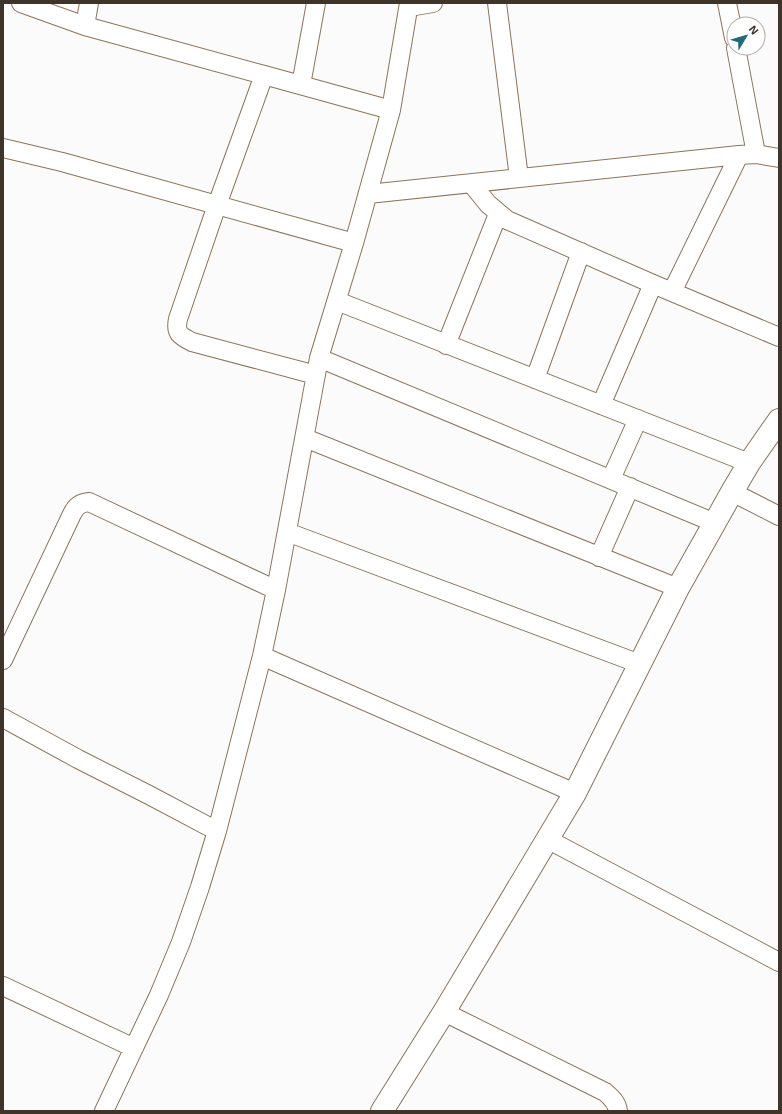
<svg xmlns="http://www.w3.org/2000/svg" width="782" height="1114" viewBox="0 0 782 1114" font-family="'Exo 2',sans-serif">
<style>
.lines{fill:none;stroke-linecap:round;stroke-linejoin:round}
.street-casing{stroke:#8d745a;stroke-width:20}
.secondary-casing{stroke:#8d745a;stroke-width:24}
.street{stroke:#fff;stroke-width:18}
.secondary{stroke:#fff;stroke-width:22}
</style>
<rect width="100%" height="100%" fill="#fbfbfb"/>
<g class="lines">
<defs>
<path id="street" d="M21,3L85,26L264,75L217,205L178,319C175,333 180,336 192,342L316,375
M497,3L519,178
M727,3L734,38
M409,7L433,3
M85,26L89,3
M736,48L756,154
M264,75L391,110
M301,85L316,3
M3,148L62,162L354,243
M471,183L488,204L507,220L653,284L779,337
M368,194L739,155L756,154L779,158
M672,292L739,155
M337,301L749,463
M446,345L498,214
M319,358L715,523
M535,379L581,252
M601,405L653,284
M305,438L678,588
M611,479L638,419
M732,492L779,516
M287,532L640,664
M599,557L630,487
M262,656L575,793
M3,660L72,514C76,506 80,503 89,502L276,590
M3,718L78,759L149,795L217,831
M547,839L779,962
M3,986L134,1048
M444,1012L605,1092C612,1098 617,1103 618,1111
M104,1111L159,995L181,942L200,887L217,831L262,656L276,590L319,358L354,243L391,110L409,3"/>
<path id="secondary" d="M382,1111L444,1012L575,793L678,588L732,492L749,463L779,420"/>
</defs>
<use href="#street" class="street-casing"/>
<use href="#secondary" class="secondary-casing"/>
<use href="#street" class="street"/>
<use href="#secondary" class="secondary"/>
</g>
<rect width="782" height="1114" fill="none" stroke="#3f3429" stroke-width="8"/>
<g transform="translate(746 36) rotate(52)"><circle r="19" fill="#ffffff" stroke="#b2aea9"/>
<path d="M0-3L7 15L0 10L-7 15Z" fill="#226a77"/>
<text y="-6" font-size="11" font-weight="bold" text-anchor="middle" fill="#3f3429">N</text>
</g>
</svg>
